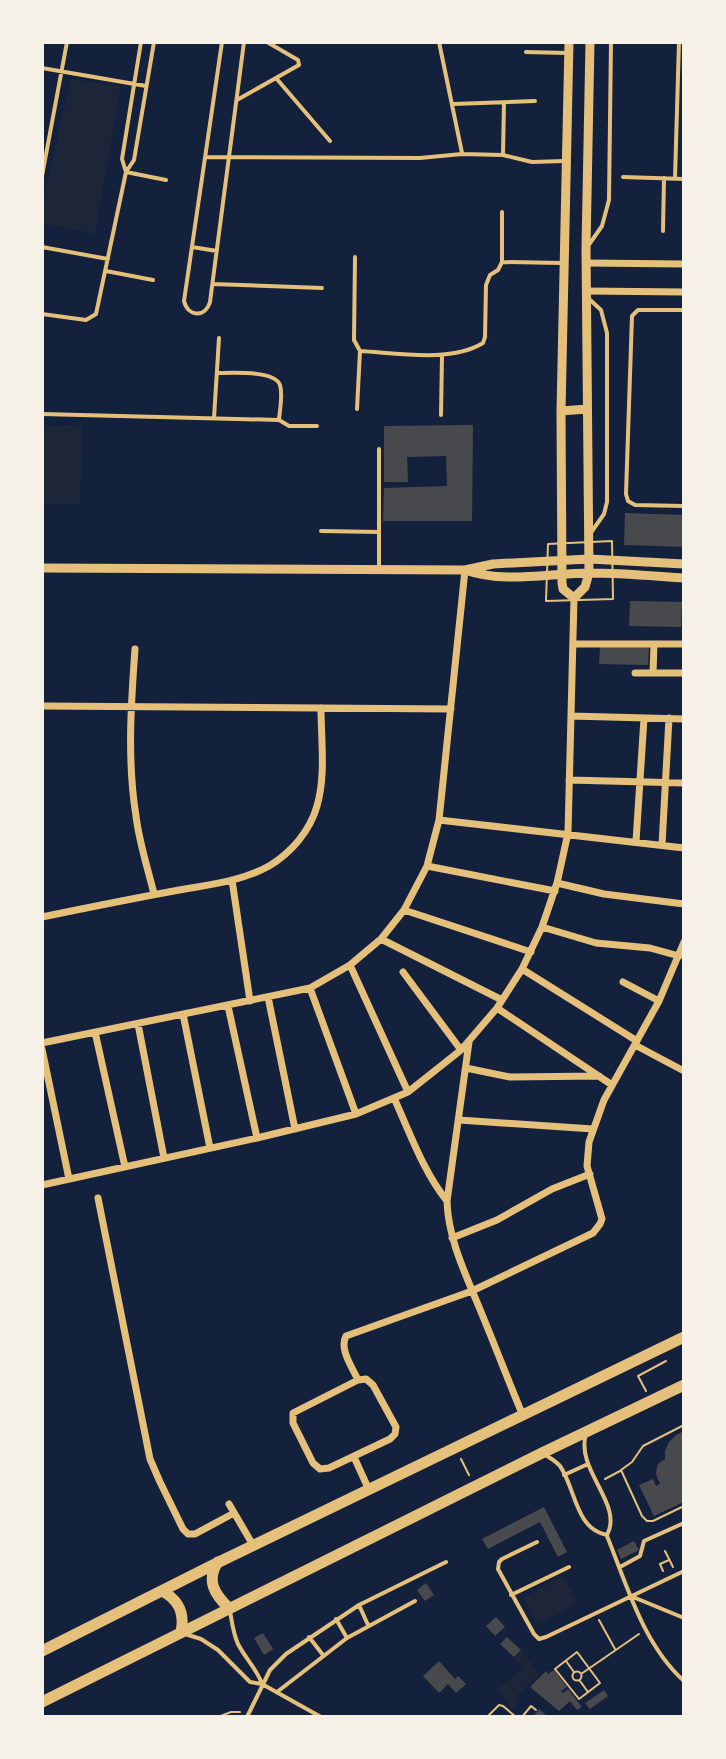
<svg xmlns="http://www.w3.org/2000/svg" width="726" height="1759" viewBox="0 0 726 1759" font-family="'Fira Sans Condensed',sans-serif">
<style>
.green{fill:#1d2539}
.building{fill:#48494c}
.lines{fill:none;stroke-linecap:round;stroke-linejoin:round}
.path{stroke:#e5c07b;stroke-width:2}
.service{stroke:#e5c07b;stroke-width:4}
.minor{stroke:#e5c07b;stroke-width:7}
.tertiary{stroke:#e5c07b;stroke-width:9}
.primary{stroke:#e5c07b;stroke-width:11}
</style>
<rect width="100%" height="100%" fill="#14213d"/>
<path class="green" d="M71,79L121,86L95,234L42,223V205Z
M83,425L80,504H42V426Z
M563,1575L578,1603L537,1625L523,1598Z
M521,1650L540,1674L515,1697L519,1701L512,1710L498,1689L523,1668L514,1657Z"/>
<path class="building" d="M473,425L472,521H383L384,488L447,486L446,456L407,457L408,482H384V426Z
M625,513L684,515V547L624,545Z
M630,601L682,602L681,627L629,626Z
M600,647H649L648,665L599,664Z
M684,1431V1502L654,1516L639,1485L653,1479L656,1486L660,1484L656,1474L657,1467L659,1463L665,1459V1451L669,1442L676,1435Z
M544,1507L567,1552L558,1557L540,1522L488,1549L482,1539Z
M634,1541L639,1550L621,1559L617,1550Z
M426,1583L434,1595L425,1601L417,1590Z
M496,1617L505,1627L495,1636L486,1626Z
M263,1633L273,1649L264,1655L254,1638Z
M507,1637L521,1650L514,1657L500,1644Z
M439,1661L455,1679L458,1676L466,1684L456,1693L448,1684L439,1693L423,1676Z
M554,1670L567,1687L561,1691L563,1693L568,1689L582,1707L577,1710L570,1701L559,1711L530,1687L546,1671L548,1674Z
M604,1690L608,1696L590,1709L585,1703Z
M539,1709L548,1717H533Z"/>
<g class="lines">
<path class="path" d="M612,541L613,599L546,601L548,544Z
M646,1391L638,1376L666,1361
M684,1425L643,1446L632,1462L621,1470L642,1516L647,1521H653L684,1506
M461,1459L469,1475
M605,1479L620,1471
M665,1551L673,1567
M663,1571L660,1564L669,1560
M599,1620L615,1649
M577,1652L600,1683L579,1699L555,1669Z
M566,1661L574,1672
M572.5 1676a4.5 4.5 0 1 1 9 0a4.5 4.5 0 1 1-9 0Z
M581,1674L639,1634
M580,1681L588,1692
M218,1717L231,1712H240
M487,1717L499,1705L503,1706L516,1717
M522,1717L531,1706L536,1710"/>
<path class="service" d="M222,42L184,301C188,317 205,318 210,302L244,42
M439,42L462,153
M526,52L567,53
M42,68L146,86
M276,78L330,141
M237,100L299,65L298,60L267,42
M453,104L535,101
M503,155L504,102
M205,157L420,158L462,154L503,155L532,162L565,161
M126,172L122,159L141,42
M126,172L166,180
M42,176L67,42
M623,177L684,179
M675,178L679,42
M663,231L664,178
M588,246L602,226L609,200L611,42
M42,247L108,259
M192,247L217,251
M355,257L354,340L360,351L357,409
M502,262L562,263
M106,271L153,280
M213,284L322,288
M588,298L601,310L607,333V502L604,514L590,534
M684,310H638L632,316L626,494L628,501L635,505L684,506
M42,314L86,320L96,314L126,172L134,160L154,42
M360,351C397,353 450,363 483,343L485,337L486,285L490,275L498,270L502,262V212
M217,373C231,373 275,370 280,385C283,395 280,409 279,419
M42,414L279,420L289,426H317
M441,415L442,355
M214,418L219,338
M321,531L379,532
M379,567V449
M544,1454C550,1458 556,1461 560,1466C576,1489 575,1529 607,1535C624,1504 575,1470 586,1434
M564,1475L588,1464
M607,1536C627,1585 643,1644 684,1681
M537,1542L502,1559L499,1562L498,1569L534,1634L539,1639L546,1637L684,1571
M620,1567L640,1556L644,1541L684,1523
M511,1595L569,1567
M633,1597L684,1618
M359,1605L368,1625
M230,1611C232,1622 233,1633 238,1644C245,1658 257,1669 262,1684
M336,1619L347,1638
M185,1634L201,1639L218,1650L250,1682L262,1684L321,1717
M309,1637L323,1655
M277,1692L347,1638L415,1601
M247,1717L270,1670L286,1654L359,1605L446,1562"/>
<path class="minor" d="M586,263L684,264
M586,291L684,292
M573,644H684
M135,649C131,704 127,760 136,816C139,842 148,869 154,894
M635,673H684
M653,673L654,644
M42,706L451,709
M571,716L684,719
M569,780L684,783
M439,820L684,848
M636,842L644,718
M662,845L669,718
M427,866L555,891
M232,880L250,1001
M557,883L604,894L684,904
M404,910L531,952
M42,917C86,908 130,899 174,891C205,885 241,882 269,866C291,853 310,831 317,806C326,775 321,740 321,708
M542,927L596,943L650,948L679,956
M381,939L502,1000
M350,965L408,1092
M522,969L637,1041
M403,972L461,1050
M623,982L659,1001
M310,988L356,1114
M268,997L295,1129
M228,1006L257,1138
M497,1008L612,1085
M183,1014L210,1148
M138,1024L164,1158
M95,1032L125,1167
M469,1042L447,1201C448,1238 465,1273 479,1307C494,1343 508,1380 523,1416
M42,1043L310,988L350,965L381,939L404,910L427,866L439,820L465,570
M635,1045L684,1071
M42,1049L69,1179
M466,1068L510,1077L599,1076
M394,1098C410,1133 423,1171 447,1201
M459,1120L593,1129
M42,1185L257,1138L356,1114L408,1092L461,1050L497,1008L522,969L542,927L557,883L568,833L574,598
M98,1198L150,1459L160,1482L183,1529L188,1534H195L234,1513
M452,1238L497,1220L552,1189L590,1174
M366,1379L373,1385L396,1427L395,1434L390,1439L329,1468L320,1469L313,1463L293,1423V1413L358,1380Z
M358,1380C352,1367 339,1349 346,1336L472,1291L593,1233L600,1224L602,1219L587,1166L589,1142L604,1100L659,1001L684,942
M354,1457L369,1490
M229,1504L253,1545"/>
<path class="tertiary" d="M569,42L561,411L562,583L563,589L574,598L585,587L589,573L586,247L590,42
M561,411L587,409
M42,568L465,570L493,564L589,559L684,564
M465,570C505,584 549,573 590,573C621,573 653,576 684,578"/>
<path class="primary" d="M218,1562C206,1580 214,1594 229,1608
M162,1591C179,1600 185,1613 181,1632
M42,1651L219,1562L684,1337
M42,1702L542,1453L684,1385"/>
</g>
<rect width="726" height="1759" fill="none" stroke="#f6f1e7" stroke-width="88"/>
</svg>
